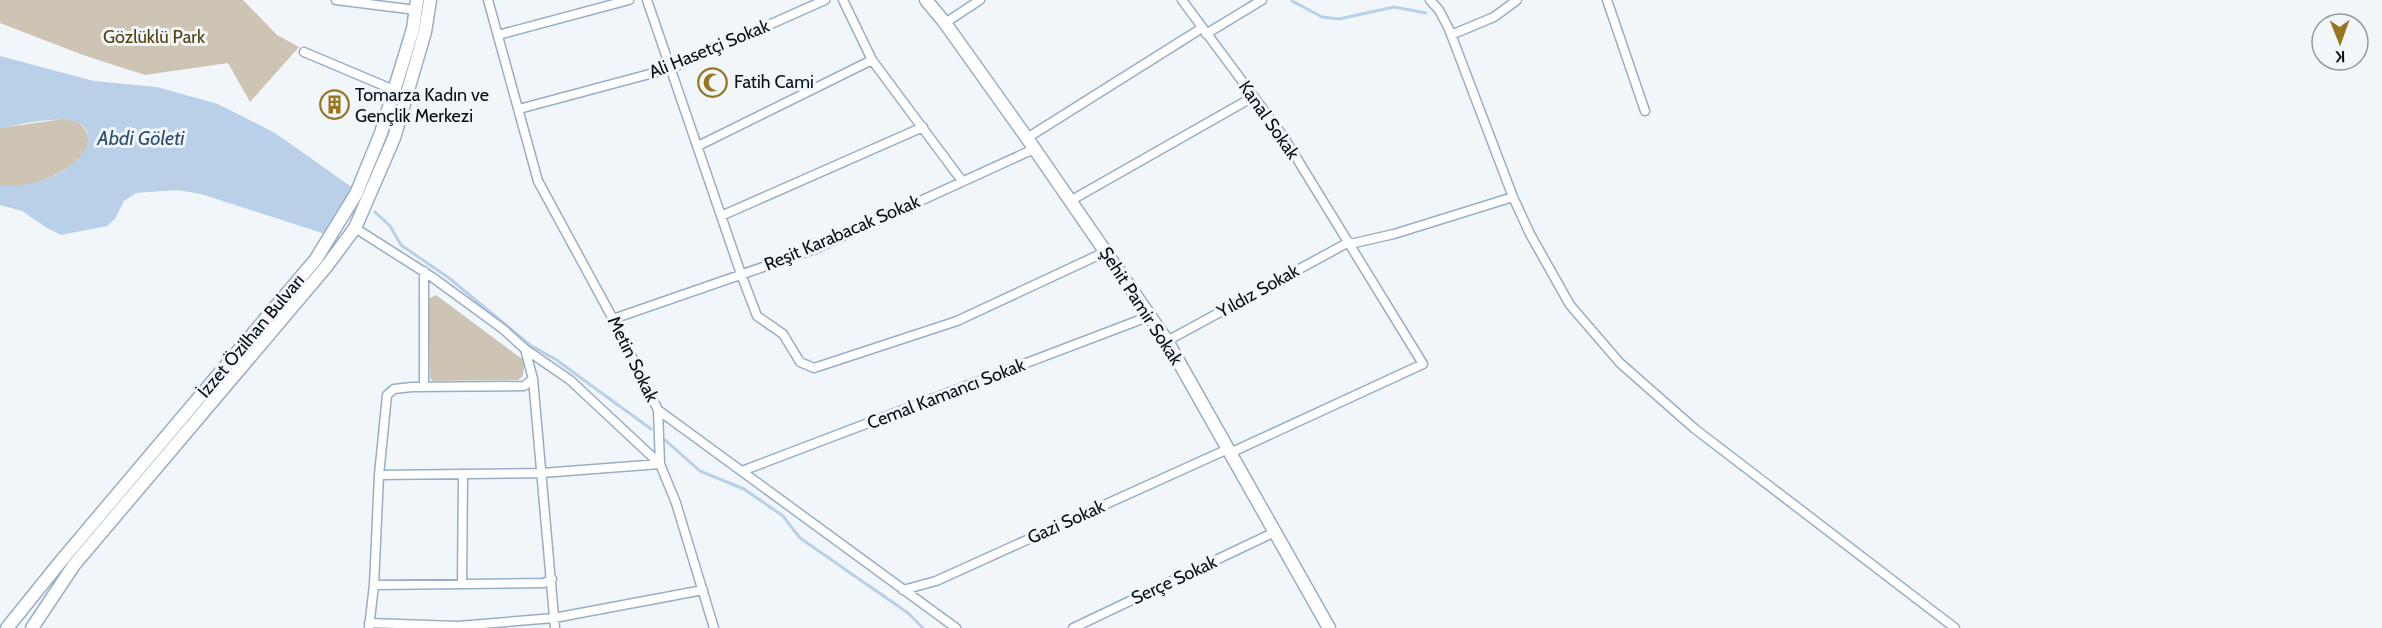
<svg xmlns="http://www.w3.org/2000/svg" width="2382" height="628" viewBox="0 0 2382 628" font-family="Cabin,sans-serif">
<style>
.green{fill:#cdc4b3}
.water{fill:#b9d0e8}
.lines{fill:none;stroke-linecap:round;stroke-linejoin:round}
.stream{stroke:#b9d0e8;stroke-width:3}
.street-casing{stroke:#97aec7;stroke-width:11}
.secondary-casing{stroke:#97aec7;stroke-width:15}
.street{stroke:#fff;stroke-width:8}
.secondary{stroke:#fff;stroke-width:12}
.labels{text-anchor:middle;stroke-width:6;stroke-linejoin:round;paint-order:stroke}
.park-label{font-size:18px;fill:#55400c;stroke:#f1f6fb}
.street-label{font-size:18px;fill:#060e16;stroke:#f1f6fb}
.poi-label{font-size:18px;fill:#060e16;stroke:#f1f6fb;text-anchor:start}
.water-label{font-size:20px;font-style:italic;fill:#2b4e71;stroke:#f1f6fb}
</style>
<rect width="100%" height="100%" fill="#f1f6fb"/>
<path class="green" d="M0,0H243L277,35L299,47L250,102L228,63L145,75L83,55L0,23Z
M63,119C71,119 78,120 83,127C104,152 56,177 37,182C25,186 13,187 0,186V128Z
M436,295L522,359L524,365L523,376L518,380L432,381L430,377L428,299Z"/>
<path class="water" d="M0,56L94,81L157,87L218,104L275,133L353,188L328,235L201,194L177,190L136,193L124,201L115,219L107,226L61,235L47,228L22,211L0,205V186C32,187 67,177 86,149C102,102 22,125 0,128Z"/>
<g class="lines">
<path class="stream" d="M1292,1L1322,17L1339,19L1394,7L1426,13
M375,212L390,226L401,245L449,278L530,345L555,359L651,429
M665,440L700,471L744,489L783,516L800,538L908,613L923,628"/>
<defs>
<path id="street" d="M336,0L416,10
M488,0L538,181L613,319L658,410L956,628
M647,0L741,274L757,316L783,334L800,362L814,368L957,321L1105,252
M843,0L872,60L962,181
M1182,0L1283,136L1423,364L1230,453
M1430,0L1439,10L1449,29L1513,197L1530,234L1570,305L1620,363L1695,429L1955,628
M1607,0L1645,111
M945,23L980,0
M1206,34L1262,0
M498,35L629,0
M1451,35L1494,17L1517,0
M304,52L394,90
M519,109L672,68L825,0
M1027,138L1202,28
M698,146L872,60
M1070,201L1253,97
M721,216L923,127
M355,228L432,277L503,329L525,349L570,380L660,464L676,503L714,628
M1350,244L1394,234L1513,197
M424,271V387
M613,319L815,249L1034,149
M1167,341L1349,242
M525,349L533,379L555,628
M742,471L1150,316
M379,475L542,473L660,464L658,410
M462,584L463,474
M374,585L544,583L552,579
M903,590L936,581L1228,449
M369,623L458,626L554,618L703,590
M369,628L374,585L379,475L387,395L394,389L412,387L524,386L533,379
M1073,628L1275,532"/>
<path id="secondary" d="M926,0L945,23L1027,138L1167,341L1329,628
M7,628L61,561L316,259L356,194L381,133L413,29L417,0
M32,628L74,565L326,267L355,228L394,138L425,32L430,0"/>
</defs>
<use href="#street" class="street-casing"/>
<use href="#secondary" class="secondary-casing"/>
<use href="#street" class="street"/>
<use href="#secondary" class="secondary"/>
</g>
<defs>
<symbol id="mosque-ring" viewBox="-11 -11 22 22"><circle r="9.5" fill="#f1f6fb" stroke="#98751f" stroke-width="1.5"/><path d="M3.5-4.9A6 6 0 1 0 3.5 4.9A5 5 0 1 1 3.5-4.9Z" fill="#98751f"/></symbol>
<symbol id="building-ring" viewBox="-11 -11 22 22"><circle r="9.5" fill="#f1f6fb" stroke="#98751f" stroke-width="1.5"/><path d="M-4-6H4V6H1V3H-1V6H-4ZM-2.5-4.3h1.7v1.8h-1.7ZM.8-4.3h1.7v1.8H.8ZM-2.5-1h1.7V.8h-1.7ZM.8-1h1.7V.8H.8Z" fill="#98751f"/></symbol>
</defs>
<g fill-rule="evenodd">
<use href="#mosque-ring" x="696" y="66" width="33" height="33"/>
<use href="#building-ring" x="318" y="88" width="33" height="33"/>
</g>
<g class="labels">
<g class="park-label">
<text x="154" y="43">Gözlüklü Park</text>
</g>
<g class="street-label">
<text transform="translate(709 49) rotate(-22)" y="6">Ali Hasetçi Sokak</text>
<text transform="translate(1269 120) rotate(55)" y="6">Kanal Sokak</text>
<text transform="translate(842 233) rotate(-23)" y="6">Reşit Karabacak Sokak</text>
<text transform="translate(1258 291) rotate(-29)" y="6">Yıldız Sokak</text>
<text transform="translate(1141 306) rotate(57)" y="6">Şehit Pamir Sokak</text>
<text transform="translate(251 336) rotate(-50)" y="6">İzzet Özilhan Bulvarı</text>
<text transform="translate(633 359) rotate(64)" y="6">Metin Sokak</text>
<text transform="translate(946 394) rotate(-21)" y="6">Cemal Kamancı Sokak</text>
<text transform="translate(1066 522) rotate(-24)" y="6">Gazi Sokak</text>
<text transform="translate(1174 580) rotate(-25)" y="6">Serçe Sokak</text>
</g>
<g class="poi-label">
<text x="734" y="88">Fatih Cami</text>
<text x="355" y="101">Tomarza Kadın ve<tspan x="355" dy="21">Gençlik Merkezi</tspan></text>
</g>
<g class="water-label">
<text x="141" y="145">Abdi Göleti</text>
</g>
</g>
<g transform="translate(2340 42) rotate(179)"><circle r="28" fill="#f1f6fb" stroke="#93999f" stroke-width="1.5"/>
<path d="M0-4.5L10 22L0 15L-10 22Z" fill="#98751f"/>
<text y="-9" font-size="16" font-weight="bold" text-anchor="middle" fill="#060e16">K</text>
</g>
</svg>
